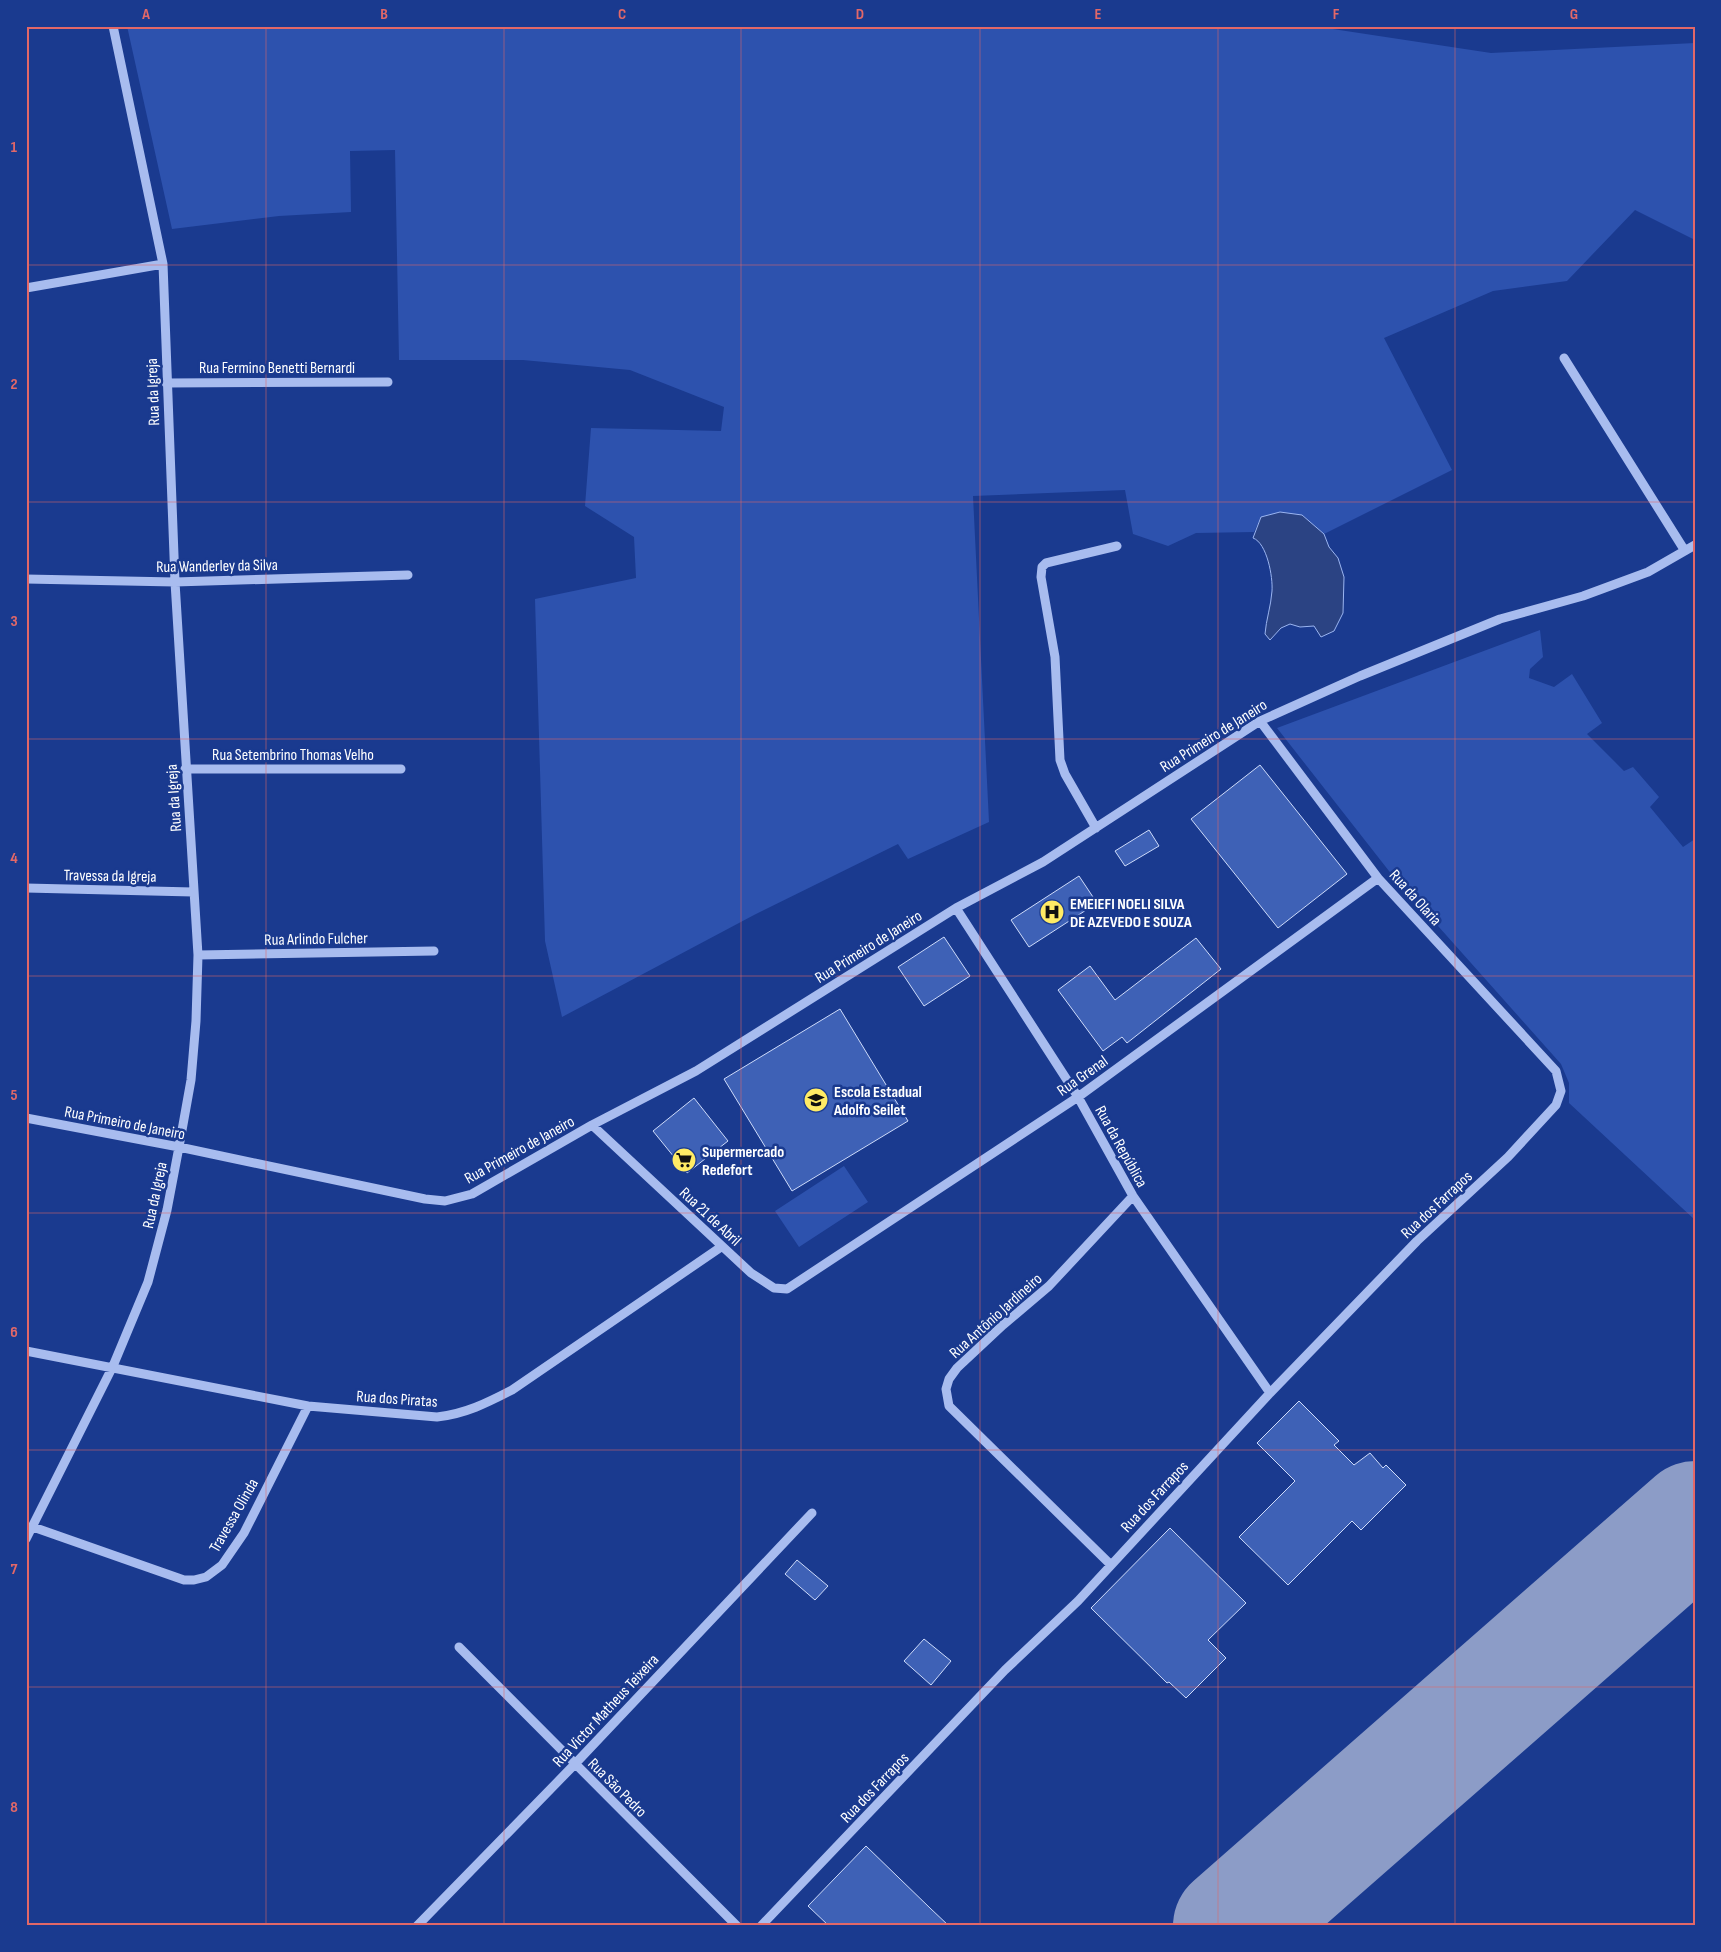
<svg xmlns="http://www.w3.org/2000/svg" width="1721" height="1952" viewBox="0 0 1721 1952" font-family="'Sofia Sans Condensed',sans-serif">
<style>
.green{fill:#2d52ae}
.water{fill:#2b4383;stroke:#9bb5f1}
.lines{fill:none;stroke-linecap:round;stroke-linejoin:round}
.runway{stroke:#8c9cc7;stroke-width:120}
.building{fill:#3e61b6;stroke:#cedbfa}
.minor{stroke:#a8bcef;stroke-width:9}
.grid{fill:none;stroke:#e26868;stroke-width:1;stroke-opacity:0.55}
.labels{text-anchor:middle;stroke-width:5;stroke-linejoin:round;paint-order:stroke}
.street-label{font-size:16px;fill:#fff;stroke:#1a3a8f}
.poi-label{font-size:16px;font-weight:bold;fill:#fff;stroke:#1a3a8f;text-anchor:start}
.neatline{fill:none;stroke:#e26868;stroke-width:2}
.grid-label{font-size:16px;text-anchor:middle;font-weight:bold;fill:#e26868}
</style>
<rect width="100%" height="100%" fill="#1a3a8f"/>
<path class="green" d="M127,26H1313L1491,53L1695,43V240L1635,210L1567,281L1493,291L1384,338L1452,470L1324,534L1302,515L1261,517L1254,532L1196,533L1168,546L1133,534L1125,490L973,496L989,822L908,859L898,844L754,915L562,1017L545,941L535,599L636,578L634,537L585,506L591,428L721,431L724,407L630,370L523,360H399L395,150L350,151L351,212L279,216L172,229Z
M1540,630L1543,657L1530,669L1529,678L1554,687L1572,674L1602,723L1587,734L1624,771L1633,767L1659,797L1650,807L1683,847L1695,839V1220L1569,1103V1083L1561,1064L1389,871L1277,728Z
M844,1166L868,1202L799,1247L775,1211Z"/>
<path class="water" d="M1280,512L1302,515L1324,534L1329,547L1338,558L1344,577L1343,613L1334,631L1321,637L1314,626L1300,627L1290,624L1281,628L1270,640L1265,634C1266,620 1271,606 1272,591C1273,577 1267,543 1253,538L1261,517Z"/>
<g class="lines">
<path class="runway" d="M1233,1926L1695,1521"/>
</g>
<path class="building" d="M1260,765L1347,874L1278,928L1191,819Z
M1149,830L1159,846L1125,866L1115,851Z
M1079,876L1097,903L1029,947L1011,920Z
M944,937L970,976L924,1006L898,967Z
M1196,938L1221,969L1127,1043L1122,1037L1103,1051L1058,990L1090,966L1115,1000Z
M840,1009L908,1121L792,1191L724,1079Z
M694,1098L728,1141L687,1173L653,1131Z
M1299,1401L1339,1441L1334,1445L1354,1465L1370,1453L1383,1468L1386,1465L1406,1485L1361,1530L1352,1521L1288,1585L1239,1537L1295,1481L1257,1443Z
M1170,1528L1246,1603L1208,1640L1226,1658L1186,1698L1169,1682L1167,1683L1091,1608Z
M797,1560L828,1586L815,1600L785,1574Z
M924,1639L951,1661L931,1685L904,1661Z
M866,1846L930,1908L949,1926H829L808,1906Z"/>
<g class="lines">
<path class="minor" d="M26,288L163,264
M1564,358L1685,551
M166,383L388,382
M26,579L175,582L408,575
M185,769H401
M1096,828L1065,774L1060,760L1055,657L1041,577L1042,567L1046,563L1117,546
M26,888L193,892
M956,908L1078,1097L1133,1196L1270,1393
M198,955L434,951
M26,1118L179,1147L425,1199L445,1201L472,1194L592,1125L696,1071L956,908L1043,862L1260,721L1360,676L1500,619L1583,596L1648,572L1695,545
M592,1125L751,1273L774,1288L787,1289L1078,1097L1378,878
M26,1351L308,1406L437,1417C465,1414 487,1403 512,1390L721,1247
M33,1527L184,1580H194L206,1577L222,1565L244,1533L308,1406
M26,1539L113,1366L148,1282L167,1210L179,1147L191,1080L196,1021L198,955L175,582L163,264L113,26
M1111,1565L949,1406L946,1389L949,1379L957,1368L1003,1325L1049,1286L1133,1196
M459,1647L737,1926
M417,1926L574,1765L812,1513
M761,1926L1005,1670L1078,1601L1270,1393L1417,1241L1508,1157L1556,1105L1561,1091L1556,1071L1378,878L1260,721"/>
</g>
<path class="grid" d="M266,26V1926M504,26V1926M741,26V1926M980,26V1926M1218,26V1926M1455,26V1926M26,265H1695M26,502H1695M26,739H1695M26,976H1695M26,1213H1695M26,1450H1695M26,1687H1695"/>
<defs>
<symbol id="hospital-disc" viewBox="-11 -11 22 22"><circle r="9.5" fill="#ffeb65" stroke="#1a3a8f"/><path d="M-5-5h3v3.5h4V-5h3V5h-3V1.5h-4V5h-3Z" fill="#111"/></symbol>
<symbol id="school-disc" viewBox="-11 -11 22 22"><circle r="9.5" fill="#ffeb65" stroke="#1a3a8f"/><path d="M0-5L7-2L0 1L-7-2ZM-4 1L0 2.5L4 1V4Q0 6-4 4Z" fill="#111"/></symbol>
<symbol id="supermarket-disc" viewBox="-11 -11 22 22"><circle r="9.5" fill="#ffeb65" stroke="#1a3a8f"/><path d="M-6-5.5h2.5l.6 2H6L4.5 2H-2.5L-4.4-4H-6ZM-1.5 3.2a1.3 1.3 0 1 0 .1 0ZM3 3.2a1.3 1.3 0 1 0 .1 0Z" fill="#111"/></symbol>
</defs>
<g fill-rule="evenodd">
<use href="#hospital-disc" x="1038" y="898" width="28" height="28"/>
<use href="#school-disc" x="802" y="1086" width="28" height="28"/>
<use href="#supermarket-disc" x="670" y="1146" width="28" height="28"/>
</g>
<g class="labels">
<g class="street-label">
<text x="277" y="373">Rua Fermino Benetti Bernardi</text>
<text transform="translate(152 392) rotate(-92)" y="6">Rua da Igreja</text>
<text transform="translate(217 565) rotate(-1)" y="6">Rua Wanderley da Silva</text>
<text transform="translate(1213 735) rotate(-32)" y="6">Rua Primeiro de Janeiro</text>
<text x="293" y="760">Rua Setembrino Thomas Velho</text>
<text transform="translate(173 798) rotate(-94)" y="6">Rua da Igreja</text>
<text transform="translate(110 875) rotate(1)" y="6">Travessa da Igreja</text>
<text transform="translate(1416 897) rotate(48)" y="6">Rua da Olaria</text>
<text transform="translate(316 938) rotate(-1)" y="6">Rua Arlindo Fulcher</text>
<text transform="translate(868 946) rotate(-32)" y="6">Rua Primeiro de Janeiro</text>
<text transform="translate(1082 1075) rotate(-35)" y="6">Rua Grenal</text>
<text transform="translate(125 1122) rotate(11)" y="6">Rua Primeiro de Janeiro</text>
<text transform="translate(1122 1146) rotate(61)" y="6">Rua da República</text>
<text transform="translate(519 1149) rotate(-29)" y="6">Rua Primeiro de Janeiro</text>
<text transform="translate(154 1195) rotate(-78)" y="6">Rua da Igreja</text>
<text transform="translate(1436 1204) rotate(-43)" y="6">Rua dos Farrapos</text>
<text transform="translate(711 1216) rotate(43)" y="6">Rua 21 de Abril</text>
<text transform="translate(995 1315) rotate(-42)" y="6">Rua Antônio Jardineiro</text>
<text transform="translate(397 1398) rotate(4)" y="6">Rua dos Piratas</text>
<text transform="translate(1154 1496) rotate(-47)" y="6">Rua dos Farrapos</text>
<text transform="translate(233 1515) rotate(-60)" y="6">Travessa Olinda</text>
<text transform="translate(605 1710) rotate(-47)" y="6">Rua Victor Matheus Teixeira</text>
<text transform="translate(618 1787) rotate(45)" y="6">Rua São Pedro</text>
<text transform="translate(874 1787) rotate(-46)" y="6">Rua dos Farrapos</text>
</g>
<g class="poi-label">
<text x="1070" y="909">EMEIEFI NOELI SILVA<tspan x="1070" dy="18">DE AZEVEDO E SOUZA</tspan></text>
<text x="834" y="1097">Escola Estadual<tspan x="834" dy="18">Adolfo Seilet</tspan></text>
<text x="702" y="1157">Supermercado<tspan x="702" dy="18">Redefort</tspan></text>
</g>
</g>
<rect width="1721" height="1952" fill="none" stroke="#1a3a8f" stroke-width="55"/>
<rect x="28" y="28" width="1666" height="1896" class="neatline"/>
<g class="grid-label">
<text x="146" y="19">A</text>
<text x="384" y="19">B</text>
<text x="622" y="19">C</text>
<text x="860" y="19">D</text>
<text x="1098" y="19">E</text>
<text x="1336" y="19">F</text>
<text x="1574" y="19">G</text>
<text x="14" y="152">1</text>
<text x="14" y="389">2</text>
<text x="14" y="626">3</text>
<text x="14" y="863">4</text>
<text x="14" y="1100">5</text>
<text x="14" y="1337">6</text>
<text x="14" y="1574">7</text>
<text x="14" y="1812">8</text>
</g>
</svg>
